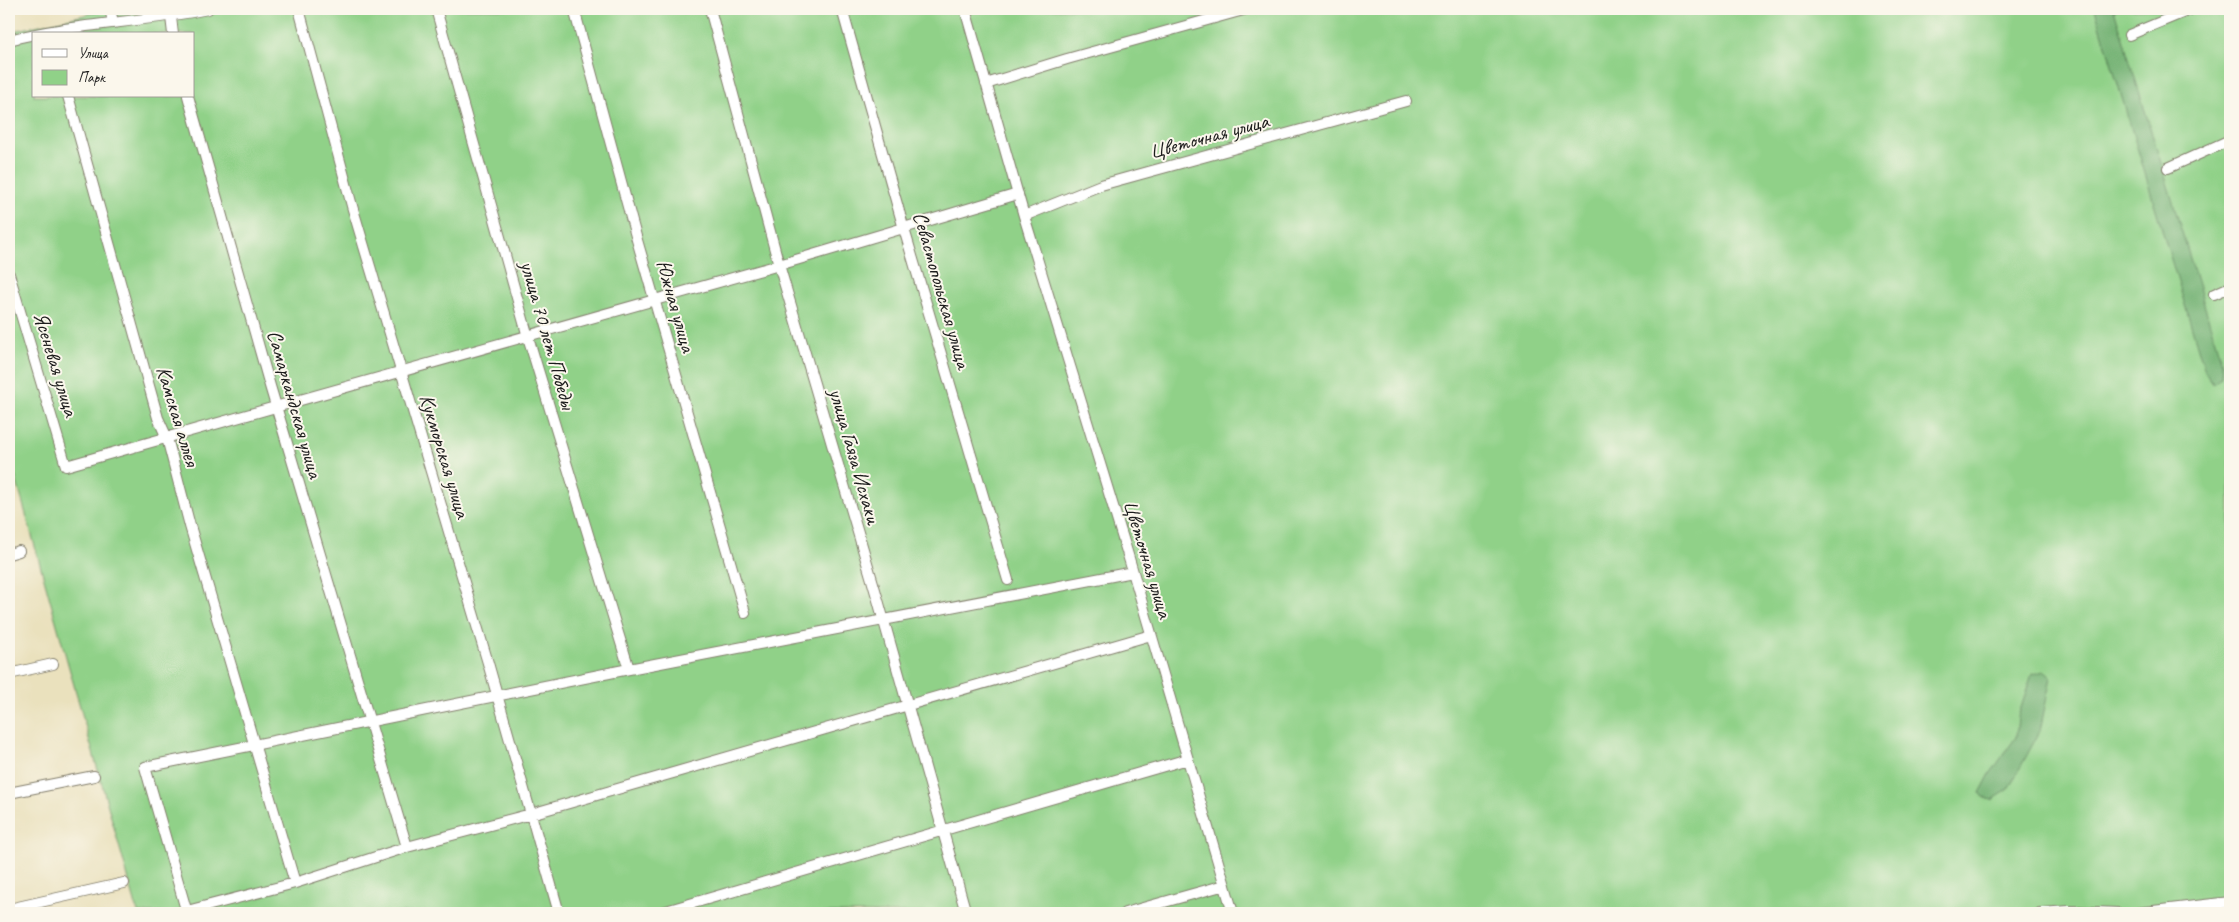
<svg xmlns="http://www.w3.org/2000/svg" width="2239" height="922" viewBox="0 0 2239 922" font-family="Caveat,sans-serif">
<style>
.green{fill:#90d188;stroke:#567652;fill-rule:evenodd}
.forest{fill:#74b374;stroke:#486848}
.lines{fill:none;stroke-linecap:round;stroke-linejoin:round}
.minor-casing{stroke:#837e6c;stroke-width:12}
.minor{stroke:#fff;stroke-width:10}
.labels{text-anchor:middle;stroke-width:4;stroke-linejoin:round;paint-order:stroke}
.street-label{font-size:21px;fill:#1c1c1c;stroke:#fbf7ec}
</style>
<rect width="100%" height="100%" fill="#fbf7ec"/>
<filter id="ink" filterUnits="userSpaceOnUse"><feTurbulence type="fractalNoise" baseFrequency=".02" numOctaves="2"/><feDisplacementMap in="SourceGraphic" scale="10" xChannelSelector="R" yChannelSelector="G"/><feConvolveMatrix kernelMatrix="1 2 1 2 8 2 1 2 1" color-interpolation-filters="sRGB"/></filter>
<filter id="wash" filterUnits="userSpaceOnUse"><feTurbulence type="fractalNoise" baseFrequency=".0096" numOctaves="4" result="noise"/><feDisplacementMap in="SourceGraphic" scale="20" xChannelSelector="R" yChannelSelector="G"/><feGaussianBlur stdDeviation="1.12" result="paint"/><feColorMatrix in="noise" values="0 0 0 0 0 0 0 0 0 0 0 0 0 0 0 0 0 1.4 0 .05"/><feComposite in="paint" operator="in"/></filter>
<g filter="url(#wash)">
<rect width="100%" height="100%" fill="#eae1bd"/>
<path class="green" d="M111,9H2230V913H138L9,454V32ZM34,34H194V96H34Z"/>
<path class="forest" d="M2095,9H2114L2222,363L2221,377L2213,384L2205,371Z
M2044,671L2051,677L2040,731L2008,790L1992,800L1983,798L1980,793L1990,774L2016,737L2018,717L2032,674Z"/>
</g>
<g filter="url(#ink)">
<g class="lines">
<defs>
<path id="minor" d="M110,9L113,22
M299,9L352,206L488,663L559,913
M436,9L528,337L629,669
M574,9L637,240L745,613
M710,9L779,265L878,600L966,913
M842,9L904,229L1008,580
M965,9L1024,216L1128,555L1233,913
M171,17L173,34
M2129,35L2192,9
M9,40C75,23 141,23 208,9
M986,84L1067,59L1247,9
M68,96L158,418L167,438L190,526L295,883
M188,96L270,386L407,847
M2168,168L2230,140
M1024,216L1101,185L1406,101
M9,274L66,466L779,265L1018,194
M2214,294L2230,287
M9,554L19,551
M9,674L53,664
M9,793L94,776
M9,909L124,883
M187,911L295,883L407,847L531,814L1151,635
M187,913L145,767L629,669L1133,572
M659,913L1188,759
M1125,913L1225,885
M2040,913L2070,911L2118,913
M2136,913L2230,902"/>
</defs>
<use href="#minor" class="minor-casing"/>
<use href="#minor" class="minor"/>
</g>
</g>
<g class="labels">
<g class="street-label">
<text transform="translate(1209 136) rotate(-15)" y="7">Цветочная улица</text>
<text transform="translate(942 290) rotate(74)" y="7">Севастопольская улица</text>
<text transform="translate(676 306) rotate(74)" y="7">Южная улица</text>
<text transform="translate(548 335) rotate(74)" y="7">улица 70 лет Победы</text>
<text transform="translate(56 364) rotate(73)" y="7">Ясеневая улица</text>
<text transform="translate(295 404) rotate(74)" y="7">Самаркандская улица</text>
<text transform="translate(178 416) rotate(73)" y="7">Камская аллея</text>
<text transform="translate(445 456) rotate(73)" y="7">Кукморская улица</text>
<text transform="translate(855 456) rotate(74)" y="7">улица Гаяза Исхаки</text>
<text transform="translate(1148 559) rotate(73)" y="7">Цветочная улица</text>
</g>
</g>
<rect width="2239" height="922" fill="none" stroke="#fbf7ec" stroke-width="30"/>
<rect x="32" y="32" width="162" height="65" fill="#fbf7ec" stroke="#a29f99"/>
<rect x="42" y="49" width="25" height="8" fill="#ffffff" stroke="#a29f99"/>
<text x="78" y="58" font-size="15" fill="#1c1c1c">Улица</text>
<rect x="42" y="70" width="25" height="15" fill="#90d188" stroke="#a29f99"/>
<text x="78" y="82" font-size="15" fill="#1c1c1c">Парк</text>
</svg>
